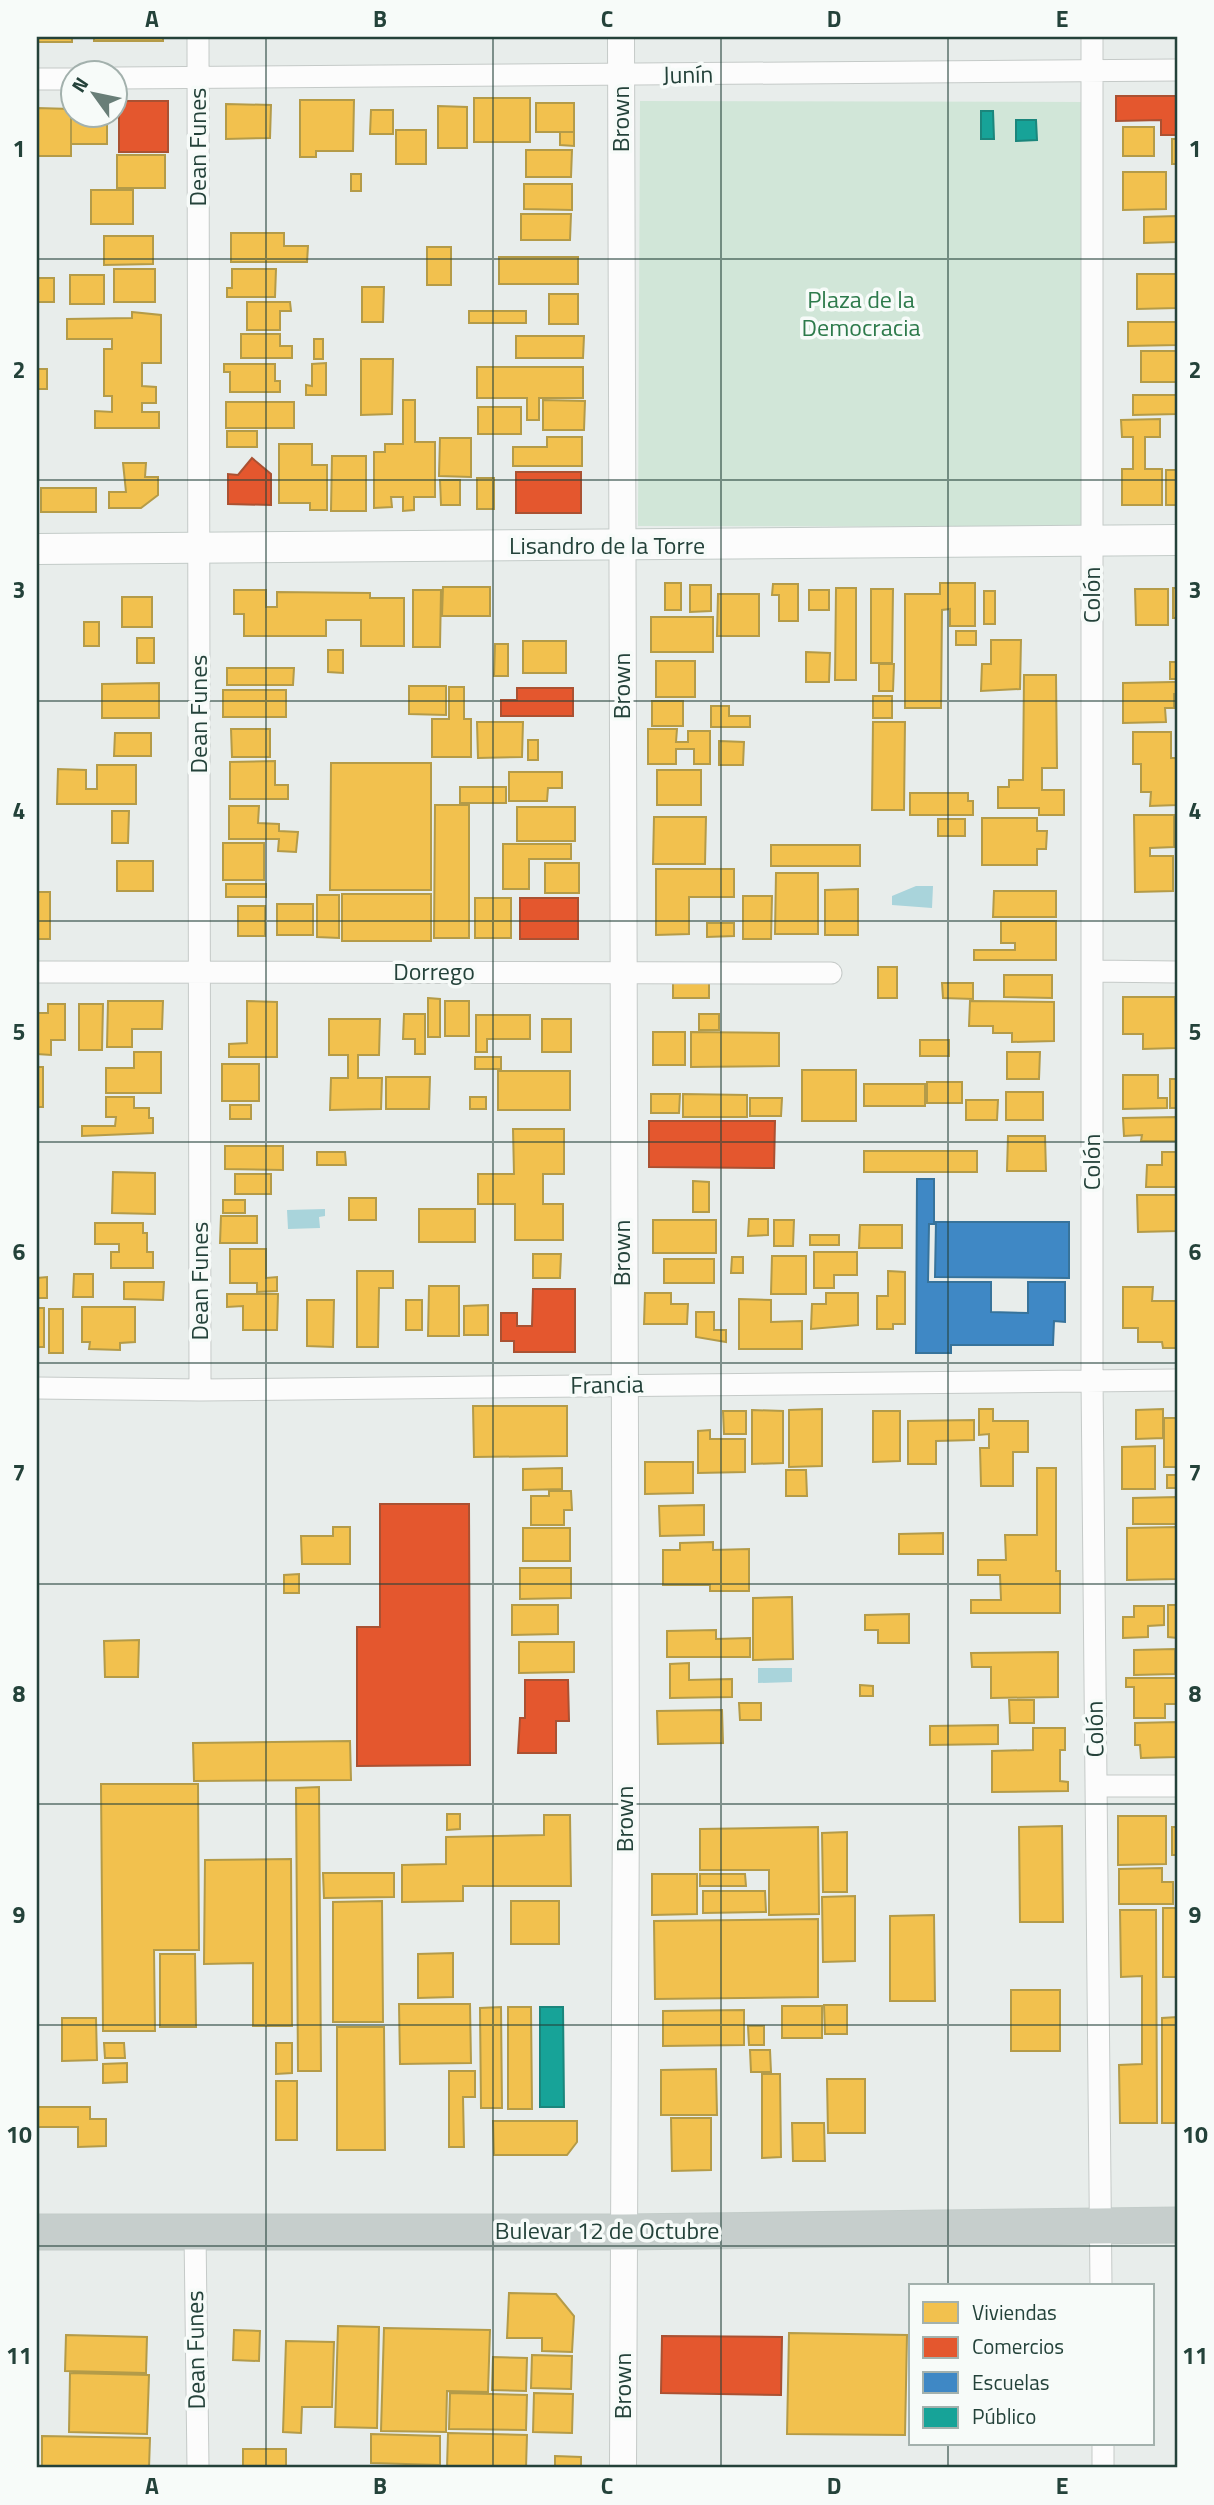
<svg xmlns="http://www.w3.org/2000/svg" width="1214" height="2505" viewBox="0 0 1214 2505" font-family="'Titillium Web',sans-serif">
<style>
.green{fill:#d1e6d8}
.water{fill:#a9d4db}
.homes{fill:#f2c14e;stroke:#b49b48;stroke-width:2}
.shops{fill:#e4572e;stroke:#aa5132;stroke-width:2}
.schools{fill:#3f88c5;stroke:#37739b;stroke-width:2}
.public{fill:#17a398;stroke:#1b867c;stroke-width:2}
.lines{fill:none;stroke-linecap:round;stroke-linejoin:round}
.minor-casing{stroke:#c5cac8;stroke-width:23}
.tertiary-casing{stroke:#c5cac8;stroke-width:28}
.secondary-casing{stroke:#c3cbc8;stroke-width:32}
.trunk-casing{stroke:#c3ccc9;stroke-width:37}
.minor{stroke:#fcfcfc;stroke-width:21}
.tertiary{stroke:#fcfcfc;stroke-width:26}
.secondary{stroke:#fcfcfc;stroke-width:30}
.trunk{stroke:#c6cecc;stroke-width:35}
.grid{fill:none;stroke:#24423a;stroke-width:2;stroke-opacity:0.55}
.labels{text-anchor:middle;stroke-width:7;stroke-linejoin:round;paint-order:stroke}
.street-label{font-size:24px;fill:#24423a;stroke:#f7fbf9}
.park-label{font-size:24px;fill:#2d7a4b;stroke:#f7fbf9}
.neatline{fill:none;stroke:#24423a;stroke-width:2.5}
.grid-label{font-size:23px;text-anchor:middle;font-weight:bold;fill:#24423a}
</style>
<rect width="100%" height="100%" fill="#e8edeb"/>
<path class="green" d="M640,101L1084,102L1081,527L638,526Z"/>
<path class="water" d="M916,886H933L932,908L892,905V896Z
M325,1209V1216L319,1217L320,1228L288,1229L287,1210Z
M758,1668H792V1682L758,1683Z"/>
<path class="homes" d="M37,37H72V42H37Z
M94,37H163V41H94Z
M474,98H530V142H474Z
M300,100H354L353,151H316V157H300Z
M536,103H574V132H536Z
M226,104L271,105L270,138L226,139Z
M438,106L467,107V148H438Z
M37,108L71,109V156H37Z
M71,109L74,116H107V144H71Z
M371,110H393V134H370Z
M1123,127H1154V156H1123Z
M396,130H426V164H396Z
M560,132H574V146L560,145Z
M1172,139H1177V164H1172Z
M526,150H572L571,177H526Z
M117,155H165V188H117Z
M1123,172H1166V209L1123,210Z
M351,174H361V191H351Z
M524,184H572V210L524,209Z
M91,190H133V224H91Z
M521,214H571L570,240H521Z
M1177,216V242L1144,243V217Z
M231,233H284V246H308L307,262H231Z
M104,236H153V264L104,265Z
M427,247H451V285H427Z
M499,257H578V284H499Z
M114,269H155V302H114Z
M232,269H276L275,297H227V288H232Z
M1137,274H1177V308L1137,309Z
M70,275H104V304H70Z
M38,278H54V302H38Z
M362,287H384L383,322H362Z
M549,294H578V324H549Z
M247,302H290L291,311H280V330H247Z
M469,311H526V323H469Z
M132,312L161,315V363H142V386L156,387V403H142V412H159V428H95V411L112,412V396H104V349H112V339H67V319L132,318Z
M1128,322H1177V345L1128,346Z
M241,334H280V346H292V358H241Z
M516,336H584L583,358H516Z
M314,339H323V359H314Z
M1141,351H1177V382H1141Z
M361,359H393L392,414L361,415Z
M326,363V395H306V385L312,386V364Z
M224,364H275V381H280V392H230V372H224Z
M477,367H583V398H539V420H527V398H477Z
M37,369H47V389H37Z
M1133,395H1177V414L1133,415Z
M403,400H415V442H435V497H414V510L403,511V497H391L392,507L374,508V452H385V444H403Z
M543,400L585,401L584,430H543Z
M226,402H294V428H226Z
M478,407H521V434H478Z
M1160,419V437H1145V469H1162V505H1122V469H1133V437H1122L1121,420Z
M227,431H257V447H227Z
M547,437H582V466H513V447H547Z
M440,438H471V477L439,476Z
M279,444H312V465H327V510H310V503H279Z
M332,456H366V511H331Z
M123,463H146L145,477H158V495L141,508H109V492H126Z
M1166,470H1177V505H1166Z
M477,478H494V509H477Z
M440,480H460V505H441Z
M41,488H96V512H41Z
M665,583H681V610H665Z
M940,583H975V626H950V609L942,610L941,708H905V594H940Z
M773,584H798V621H779V595H772Z
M690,585H711V611L690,612Z
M443,587H490V616H442Z
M836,588H856V680H835Z
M1173,588H1177V618H1173Z
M871,589H893L892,663H871Z
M1135,589H1168V625H1136Z
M234,590H266V607H277V592L370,593V598H404V646H361V620H326V636H244V614H234Z
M413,590H441L440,647H413Z
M809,590H829V610H809Z
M984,591H995V624H984Z
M718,594H759V636H717Z
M122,597H152V627H122Z
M651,617H713V652H651Z
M84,622H99V646H84Z
M956,631H976V645H956Z
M137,638H154V663H137Z
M991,640H1021L1020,689L981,691L982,664H991Z
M523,641H566V673H523Z
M495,644H508V676H494Z
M328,650H343V673L328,672Z
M806,652L830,653L829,682H806Z
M656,661H695V697H656Z
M1170,662H1177V679H1170Z
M879,664H894L893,691H879Z
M227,668H294L293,685H227Z
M1024,675H1056L1057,768H1042V790H1064V815H1039V808H998V787H1009V780H1023Z
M1173,682H1177V694H1174V708H1165L1166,722L1123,723V683Z
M159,683V718H102V684Z
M409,686H446V715L409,714Z
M449,687H464V719H471V757H432V719H449Z
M223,690H286V717H223Z
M873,696H892V718H873Z
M652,701H683V726H652Z
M711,706H729V716H750V727H711Z
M477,722H523L522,757L478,758Z
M873,722H905L904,810H872Z
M231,729H270V757H232Z
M648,729H677L676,742H688V731H710V764H694V749H676V764H648Z
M1133,732H1171V758H1177V805L1150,806L1151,792H1141V764H1133Z
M115,733H151V756H114Z
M528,740H538V760H528Z
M719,741L744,742L743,765H719Z
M275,761V785H288V799H230V762Z
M331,763H431V890H330Z
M97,765H136V804H57L58,769L86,770V789H97Z
M657,770H701V805H657Z
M509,772H562V788H548L547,801H509Z
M460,787H506V803H460Z
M910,793H968V801H973V815H910Z
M435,805H469V938H434Z
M229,806H259L258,823L279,824V831L298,832L296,852L278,851L279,839H229Z
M517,807H575V841H517Z
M112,811H129L128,843H112Z
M1134,815H1174V847L1150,848V856H1173V891L1135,892Z
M654,817H706L705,864H653Z
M982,818H1037V831H1047L1046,849H1037V865H982Z
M938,819H965V836H938Z
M223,843H264V880H223Z
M503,844H571V859H529V889H503Z
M771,845H860V866H771Z
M117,861H153V891H117Z
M545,863H579V893H545Z
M656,869H734V897H689V934L656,935Z
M776,873H818V934H775Z
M226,884H266V897H226Z
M858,889V935H825V890Z
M994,891H1056V917H993Z
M37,892H50V939H37Z
M342,894H431V941H342Z
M317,895H339V938L317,937Z
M743,896H772L771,939H743Z
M475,898H511V938H475Z
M277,904H313V935H277Z
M238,906H265V936H238Z
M1001,921H1056V960H974V950H1015V943H1001Z
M707,923H734V936L707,937Z
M878,967H897V998H878Z
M1004,975H1052V998L1004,997Z
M673,983H709V998H673Z
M942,983H973V999L943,998Z
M1123,997H1175L1176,1048L1143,1049V1034H1123Z
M428,998L440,999V1037H428Z
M108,1001H163L162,1029H132V1047H107Z
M247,1001L277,1002V1057H229V1044L247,1043Z
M445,1001H469V1036H445Z
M970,1001L1054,1002V1041L1012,1042V1033H993V1026H969Z
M48,1004H65V1040H51V1055L37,1054V1013H48Z
M79,1004H103L102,1050H79Z
M404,1014H425V1054H415V1039H403Z
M699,1014H719V1030H699Z
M476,1015H530V1039H487V1052H476Z
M329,1019H380L379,1055H358V1078H382L381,1109L330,1110L331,1078H348V1055H329Z
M542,1019H571V1052H542Z
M653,1032H685V1065H653Z
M691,1032L779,1033V1066L691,1067Z
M920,1040H949V1056H920Z
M134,1052H161V1093H106V1068H134Z
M1007,1052H1040L1039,1079H1007Z
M475,1057H501V1069H475Z
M222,1064H259V1101H222Z
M37,1067H43V1107H37Z
M802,1070H856V1121H802Z
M498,1071H570V1110H498Z
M1123,1075H1158V1098H1167V1108L1123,1109Z
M386,1077H430L429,1109H386Z
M1170,1079H1177V1108H1170Z
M927,1082H962V1103H927Z
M864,1084H925V1106H864Z
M1006,1092H1043V1120H1006Z
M651,1094H680L679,1113H651Z
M683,1094L747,1095V1117H683Z
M106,1097H134V1108H149V1118H153V1133L82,1136V1126H115L116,1117H106Z
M470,1097H486V1109H470Z
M750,1098H782L781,1116H750Z
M966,1100H998L997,1120H966Z
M230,1105H251V1119H230Z
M1177,1117V1141H1141L1142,1135L1124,1136L1123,1118Z
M513,1129H564V1174H543V1204H563V1240H515V1204H478V1174H514Z
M1008,1136H1045L1046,1171H1007Z
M225,1146H283V1170L225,1169Z
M864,1151H977V1172H864Z
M317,1152H345L346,1165H317Z
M1162,1152H1177V1187H1146L1147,1165H1162Z
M113,1172L155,1173V1214L112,1213Z
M235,1174H271V1194H235Z
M693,1181L709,1182V1212H693Z
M1137,1195H1177V1231L1138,1232Z
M349,1198H376V1220H349Z
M223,1200H245V1213H223Z
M419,1209H475V1242H419Z
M221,1216H257V1243H220Z
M749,1219H768V1235L748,1236Z
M653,1220H716V1253H653Z
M774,1220H794L793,1246H774Z
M95,1223H143V1233H147V1252H153V1268H111V1252H119V1244H95Z
M860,1225H902V1248H859Z
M810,1235H839V1245H810Z
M230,1249H266V1278L277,1277V1291L257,1292V1283H230Z
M814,1252H857V1275H834V1288H814Z
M533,1254H561L560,1278H533Z
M772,1256H806V1294H771Z
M732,1257H743V1273H731Z
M664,1259H714V1283H664Z
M357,1271H393V1288H379L378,1347H357Z
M888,1271L905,1272V1324H893V1329H877V1296H888Z
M74,1274H93V1297H73Z
M47,1277V1298H37V1278Z
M124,1282H164L163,1300L124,1299Z
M429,1286H459V1336H428Z
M1123,1287H1153L1152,1301H1177V1348H1163L1162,1342H1138V1328H1123Z
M645,1293H671V1304H688L687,1324H644Z
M826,1293H858V1325L811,1329L812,1304H826Z
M227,1294H278L277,1330H243V1306L227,1307Z
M739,1299L771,1300V1322L802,1321V1349H739Z
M307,1300H334L333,1347L307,1346Z
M406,1300H422V1330H406Z
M488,1305V1335H464V1306Z
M82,1307H135V1342L120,1343V1350L89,1349L90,1342H82Z
M37,1308H44V1347H37Z
M49,1309H63V1353H49Z
M696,1312H714V1330H726V1342L696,1337Z
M473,1406H567V1456L474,1457Z
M822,1409V1466L789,1467V1410Z
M979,1409H993V1421H1028V1452H1013V1486H981L980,1448H989V1434L979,1435Z
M1163,1409V1438L1136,1439V1410Z
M752,1410L783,1411V1463L752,1464Z
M723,1411H746V1434H724Z
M873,1411H900V1461L873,1462Z
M1164,1418H1177V1467H1164Z
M974,1420V1440L936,1441V1464H908V1421Z
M710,1430V1439H745V1472L698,1473V1431Z
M1155,1446V1489H1122V1447Z
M645,1462H693V1493L645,1494Z
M562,1468V1489L523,1490V1469Z
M1037,1468H1056V1571H1060V1613H971V1600H1001L1000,1575H978V1560H1006L1005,1535H1037Z
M786,1470H806L807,1496H786Z
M1167,1475H1177V1488H1167Z
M549,1491H571L572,1510H564V1525H531V1496H549Z
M1177,1497V1524H1133V1498Z
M704,1505V1535L660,1536L659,1506Z
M333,1527H350V1564H302L301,1536H333Z
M1177,1527V1579L1127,1580V1528Z
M523,1528H570V1561H523Z
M943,1533V1554H899V1534Z
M713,1542V1550L749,1549V1591H710V1585H663V1550H680V1543Z
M520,1568H571V1598L520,1599Z
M299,1574V1593H284V1575Z
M792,1597L793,1659L753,1660V1598Z
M512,1605H558V1634L512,1635Z
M1168,1605H1177V1638L1168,1637Z
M1134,1606H1164V1625L1148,1626V1637L1123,1638V1617H1134Z
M909,1614V1643H878V1630H865V1615Z
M716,1630V1639L750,1638V1657H667V1631Z
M139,1640L138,1677H105L104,1641Z
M519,1642H574V1672L519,1673Z
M1175,1649V1674L1134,1675V1650Z
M1058,1652V1697L991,1698V1667H972L971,1653Z
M689,1663V1680L732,1679V1697L670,1698V1664Z
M1126,1678H1177V1704H1165V1718H1134V1687H1126Z
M860,1685L873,1686V1696H860Z
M1009,1700H1034V1723H1010Z
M739,1703H761V1720H740Z
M722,1710L723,1743L658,1744L657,1711Z
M1177,1722V1757L1141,1758L1140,1745H1135V1723Z
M998,1725V1744L930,1745V1726Z
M1033,1728H1065V1750H1060V1781L1068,1782V1791L992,1792V1751L1033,1750Z
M350,1741L351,1780L194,1781L193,1743Z
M101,1784H198L199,1950H154L155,2031H103Z
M319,1787L321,2071H298L296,1788Z
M447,1814H460V1829L447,1830Z
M544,1815H570L571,1886H463V1901L402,1902V1865L446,1864V1837L544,1835Z
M1118,1816H1166V1864L1118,1865Z
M1062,1826L1063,1922H1020L1019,1827Z
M818,1827L819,1914L769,1915V1870H700V1829Z
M1172,1827H1177V1855H1172Z
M847,1832V1892H823L822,1833Z
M291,1859L292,2026H253V1963L204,1964L205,1860Z
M1162,1868V1882H1173V1904H1119V1869Z
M323,1873H394V1897L324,1898Z
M652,1874H697V1914L652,1915Z
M700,1874H745L746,1886H700Z
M703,1891H765L766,1912L703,1913Z
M855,1896V1961L823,1962L822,1897Z
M382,1901L383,2022H333V1902Z
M511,1901H559V1944H511Z
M1163,1908H1177V1977H1163Z
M1120,1910H1156L1157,2123H1120L1119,2065L1142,2064V1976L1121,1977Z
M934,1915L935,2001H890V1916Z
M818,1919V1997L655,1999L654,1921Z
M453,1953V1997L418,1998V1954Z
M160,1954H195L196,2027H160Z
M1011,1990H1060V2051H1011Z
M399,2004H470L471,2063L400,2064Z
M824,2005H847V2034H825Z
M782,2006H822V2038H782Z
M501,2007L502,2108H481L480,2008Z
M508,2007H531L532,2109H508Z
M744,2010V2045L663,2046V2011Z
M1177,2017V2123H1162V2018Z
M62,2018H96L97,2060L62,2061Z
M748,2026H764V2045H749Z
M337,2027H384L385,2150H337Z
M104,2043H124L125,2058H105Z
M276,2043H292V2073L276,2074Z
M750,2050H770L771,2072H751Z
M127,2063V2082L103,2083V2064Z
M716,2069L717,2115H661V2070Z
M449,2071H475V2097H463L464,2147H449Z
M762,2074H780L781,2157L762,2158Z
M827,2079H865V2133H828Z
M276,2081H297V2140H276Z
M37,2107H90V2119H106V2146L78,2147V2127H37Z
M671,2118H711V2170L672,2171Z
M493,2121H577V2142L567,2155H494Z
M792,2123H824L825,2161H793Z
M509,2293L556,2294L574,2316L572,2352L542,2351V2338H507Z
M338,2326L379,2327L377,2428L335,2427Z
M384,2328L490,2330L488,2392L447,2391L446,2432L381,2431Z
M234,2330L260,2331L259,2361L233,2360Z
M789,2333L907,2335L905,2435L787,2434Z
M66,2335L147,2337L146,2373L65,2371Z
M286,2341L334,2342L332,2407H302L301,2433L283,2432Z
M532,2355L572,2356L571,2389L531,2388Z
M493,2357L527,2358L526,2391L492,2390Z
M70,2373L149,2375L147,2434L69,2432Z
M450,2393L527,2395L526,2430L449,2429Z
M534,2393L573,2394L572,2433L533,2432Z
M448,2433L527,2435L526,2468H447Z
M371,2434L440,2436V2465L371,2463Z
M42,2436L150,2438L149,2468H42Z
M243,2449H286V2468H243Z
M555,2456L581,2457V2468H555Z"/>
<path class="shops" d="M1116,96H1177V135H1161V120L1116,121Z
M119,101H168V152H119Z
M252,458L271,474V505L228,504V474L238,475Z
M516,472H581V513H516Z
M517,688H573V716H501V700H517Z
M520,898H578V939H520Z
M649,1121H775L774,1168L649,1167Z
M533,1289H575V1352H514V1341H501V1313H517V1326H532Z
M380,1504H469L470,1765L357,1766V1627H380Z
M525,1680H568L569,1721H556V1753H518L520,1718H525Z
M662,2336L782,2337L781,2395L661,2393Z"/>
<path class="schools" d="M917,1179H934V1224H929L928,1282H991V1312L1028,1313V1282H1065V1322L1054,1321L1053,1345H951V1353H916Z
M936,1222H1069V1278L935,1277Z"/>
<path class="public" d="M981,111H993L994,139H981Z
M1016,120H1036L1037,140L1016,141Z
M540,2007H563L564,2107H540Z"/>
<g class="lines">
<defs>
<path id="minor" d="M198,37L200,1390
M1092,37V1379L1101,2286
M116,78L1177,70
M37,79H74
M1092,971L1177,972
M37,972L831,973
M37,1388L200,1390L1177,1380
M1096,1786H1177
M195,2232L198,2468
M1103,2444V2468"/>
<path id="tertiary" d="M621,37L626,1788L623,2468"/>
<path id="secondary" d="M37,549L1177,540"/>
<path id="trunk" d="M37,2232H623L1177,2225"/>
</defs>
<use href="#minor" class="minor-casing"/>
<use href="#tertiary" class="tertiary-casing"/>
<use href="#secondary" class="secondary-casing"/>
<use href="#trunk" class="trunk-casing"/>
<use href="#minor" class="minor"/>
<use href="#tertiary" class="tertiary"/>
<use href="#secondary" class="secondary"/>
<use href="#trunk" class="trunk"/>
</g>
<path class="grid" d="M266,37V2468M493,37V2468M721,37V2468M948,37V2286M37,259H1177M37,480H1177M37,701H1177M37,921H1177M37,1142H1177M37,1363H1177M37,1584H1177M37,1804H1177M37,2025H1177M37,2246H1177M948,2444V2468"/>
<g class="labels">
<g class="street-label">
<text transform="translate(688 75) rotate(-1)" y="8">Junín</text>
<text transform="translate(621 119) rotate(-90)" y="8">Brown</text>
<text transform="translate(198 147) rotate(-90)" y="8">Dean Funes</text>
<text x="607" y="554">Lisandro de la Torre</text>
<text transform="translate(1092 595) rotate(-90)" y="8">Colón</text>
<text transform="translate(622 686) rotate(-90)" y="8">Brown</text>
<text transform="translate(199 714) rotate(-90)" y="8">Dean Funes</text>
<text x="434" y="980">Dorrego</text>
<text transform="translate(1092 1162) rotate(-90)" y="8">Colón</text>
<text transform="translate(622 1253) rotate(-90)" y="8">Brown</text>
<text transform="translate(200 1281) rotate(-90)" y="8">Dean Funes</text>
<text transform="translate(607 1385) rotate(-1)" y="8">Francia</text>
<text transform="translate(1095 1729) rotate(-91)" y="8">Colón</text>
<text transform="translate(625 1819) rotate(-90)" y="8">Brown</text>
<text x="607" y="2239">Bulevar 12 de Octubre</text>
<text transform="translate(196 2350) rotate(-91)" y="8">Dean Funes</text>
<text transform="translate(623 2386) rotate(-90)" y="8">Brown</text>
</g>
<g class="park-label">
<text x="861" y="308">Plaza de la<tspan x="861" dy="28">Democracia</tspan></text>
</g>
</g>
<rect width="1214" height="2505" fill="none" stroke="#f7fbf9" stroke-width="77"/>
<rect x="909" y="2284" width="245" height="161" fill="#f7fbf9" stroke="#a3b1ad" stroke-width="2"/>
<rect x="923" y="2302" width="35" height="21" fill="#f2c14e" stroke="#a3b1ad" stroke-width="2"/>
<text x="972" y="2320" font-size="21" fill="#24423a">Viviendas</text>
<rect x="923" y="2337" width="35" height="21" fill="#e4572e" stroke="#a3b1ad" stroke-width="2"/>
<text x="972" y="2354" font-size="21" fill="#24423a">Comercios</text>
<rect x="923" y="2372" width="35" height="21" fill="#3f88c5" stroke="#a3b1ad" stroke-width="2"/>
<text x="972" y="2390" font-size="21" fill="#24423a">Escuelas</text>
<rect x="923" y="2407" width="35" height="21" fill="#17a398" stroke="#a3b1ad" stroke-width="2"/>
<text x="972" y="2424" font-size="21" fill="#24423a">Público</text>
<g transform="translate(94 94) rotate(303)"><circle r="33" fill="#f7fbf9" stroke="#a3b1ad" stroke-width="2"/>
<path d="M0-5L12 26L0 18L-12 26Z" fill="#697e78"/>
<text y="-10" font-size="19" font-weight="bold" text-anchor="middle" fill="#24423a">N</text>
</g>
<rect x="38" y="38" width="1138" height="2428" class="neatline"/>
<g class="grid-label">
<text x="152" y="27">A</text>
<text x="380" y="27">B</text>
<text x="607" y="27">C</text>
<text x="834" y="27">D</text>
<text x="1062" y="27">E</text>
<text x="19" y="157">1</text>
<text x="1195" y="157">1</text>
<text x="19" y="378">2</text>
<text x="1195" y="378">2</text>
<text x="19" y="598">3</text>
<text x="1195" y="598">3</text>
<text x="19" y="819">4</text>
<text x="1195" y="819">4</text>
<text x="19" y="1040">5</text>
<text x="1195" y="1040">5</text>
<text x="19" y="1260">6</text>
<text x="1195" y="1260">6</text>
<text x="19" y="1481">7</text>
<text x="1195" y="1481">7</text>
<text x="19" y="1702">8</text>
<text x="1195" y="1702">8</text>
<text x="19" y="1923">9</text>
<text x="1195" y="1923">9</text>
<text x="19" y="2143">10</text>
<text x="1195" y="2143">10</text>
<text x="19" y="2364">11</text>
<text x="1195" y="2364">11</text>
<text x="152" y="2494">A</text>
<text x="380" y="2494">B</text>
<text x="607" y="2494">C</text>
<text x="834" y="2494">D</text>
<text x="1062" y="2494">E</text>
</g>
</svg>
